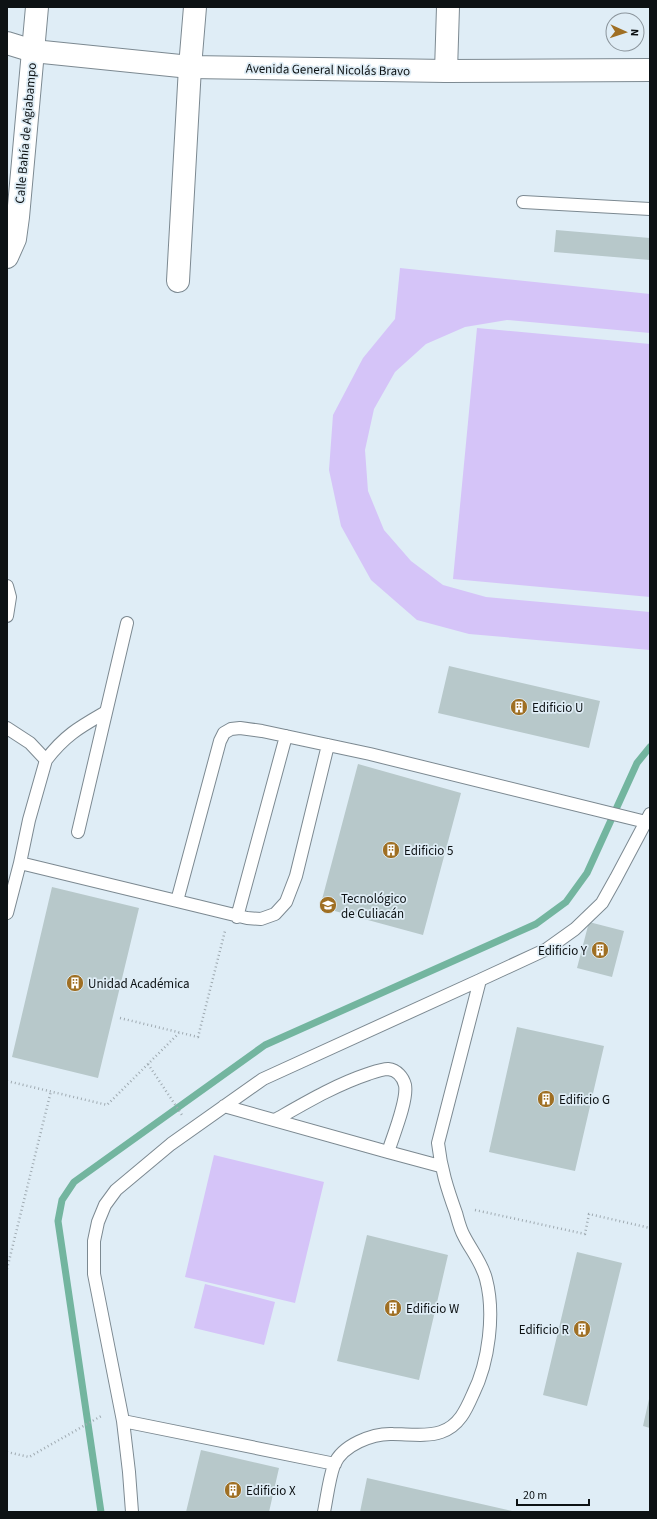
<svg xmlns="http://www.w3.org/2000/svg" width="657" height="1519" viewBox="0 0 657 1519" font-family="'Source Sans 3',sans-serif">
<style>
.green{fill:#d5c4f8}
.lines{fill:none;stroke-linecap:round;stroke-linejoin:round}
.stream{stroke:#73b59f;stroke-width:7}
.building{fill:#b7c8ca}
.lane-casing{stroke:#7c8991;stroke-width:14}
.street-casing{stroke:#7c8991;stroke-width:24}
.secondary-casing{stroke:#7c8991;stroke-width:24}
.path{stroke:#9faab1;stroke-width:2.5;stroke-dasharray:1 3;stroke-linecap:butt}
.lane{stroke:#fff;stroke-width:12}
.street{stroke:#fff;stroke-width:22}
.secondary{stroke:#fff;stroke-width:22}
.labels{text-anchor:middle;stroke-width:3.5;stroke-linejoin:round;paint-order:stroke}
.street-label{font-size:13px;fill:#0d1214;stroke:#dfedf6}
.poi-label{font-size:13px;fill:#0d1214;stroke:#dfedf6;text-anchor:start}
</style>
<rect width="100%" height="100%" fill="#dfedf6"/>
<path class="green" d="M400,268L650,294V333L507,320L465,327L426,344L395,372L374,409L365,450L368,491L384,530L411,561L443,585L486,597L650,612V650L469,634L417,620L371,580L341,526L329,470L333,415L363,358L395,319Z
M477,328L650,344V597L453,579Z
M214,1155L324,1182L295,1303L185,1277Z
M205,1284L275,1302L264,1345L194,1328Z"/>
<g class="lines">
<path class="stream" d="M101,1512L58,1221L62,1200L74,1182L265,1045L536,924L566,902L587,873L637,763L650,747"/>
</g>
<path class="building" d="M556,230L650,238V260L554,252Z
M449,666L600,701L589,748L438,713Z
M358,764L461,793L423,935L320,907Z
M52,887L139,908L98,1078L12,1057Z
M589,922L624,931L612,977L577,968Z
M517,1027L604,1046L575,1171L489,1152Z
M367,1235L448,1255L419,1380L337,1361Z
M577,1252L622,1263L587,1406L543,1395Z
M649,1399H650V1428L643,1426Z
M201,1450L279,1468L269,1512H186Z
M367,1478L512,1511V1512H360Z"/>
<g class="lines">
<defs>
<path id="lane" d="M523,202L650,209
M7,586L10,597L7,616
M7,728L30,743L46,760L29,820L20,863L177,901L220,741L224,733L231,729L240,728L262,731L370,754L646,822
M46,760C65,735 80,727 106,712
M78,832L127,623
M177,901L247,918L261,919L275,914L286,902L296,876L328,745
M7,913L20,863
M237,917L286,736
M224,1106L388,1152L440,1166
M275,1120C305,1103 335,1085 368,1074C374,1072 382,1069 388,1069C397,1070 403,1077 405,1085C408,1100 393,1136 388,1152
M123,1421L129,1472L132,1512
M335,1464L123,1421L94,1274V1241L98,1222L105,1205L116,1190L171,1144L263,1079L480,980
M324,1512C327,1497 329,1479 334,1465C342,1445 373,1433 393,1434C408,1434 427,1437 441,1432C459,1426 466,1410 473,1394C489,1362 495,1313 486,1279C482,1263 471,1250 464,1236C460,1229 458,1220 456,1213C447,1188 441,1169 438,1143L480,980L547,949L575,929L602,903L616,878L650,814"/>
<path id="street" d="M446,71L448,7
M7,257L15,239L18,217L37,7
M178,281L190,67L195,7"/>
<path id="secondary" d="M7,43L33,51L190,67L446,71L650,70"/>
</defs>
<use href="#lane" class="lane-casing"/>
<use href="#street" class="street-casing"/>
<use href="#secondary" class="secondary-casing"/>
<path class="path" d="M120,1018L198,1037L225,931
M148,1064L182,1115
M7,1081L107,1105L179,1033
M475,1210L585,1234L589,1214L650,1228
M7,1269L51,1091
M7,1452L29,1457L103,1415"/>
<use href="#lane" class="lane"/>
<use href="#street" class="street"/>
<use href="#secondary" class="secondary"/>
</g>
<defs>
<symbol id="building-disc" viewBox="-11 -11 22 22"><circle r="9.5" fill="#9f6f23" stroke="#dfedf6"/><path d="M-4-6H4V6H1V3H-1V6H-4ZM-2.5-4.3h1.7v1.8h-1.7ZM.8-4.3h1.7v1.8H.8ZM-2.5-1h1.7V.8h-1.7ZM.8-1h1.7V.8H.8Z" fill="#fff"/></symbol>
<symbol id="university-disc" viewBox="-11 -11 22 22"><circle r="9.5" fill="#9f6f23" stroke="#dfedf6"/><path d="M0-5L7-2L0 1L-7-2ZM-4 1L0 2.5L4 1V4Q0 6-4 4Z" fill="#fff"/></symbol>
</defs>
<g fill-rule="evenodd">
<use href="#building-disc" x="509" y="697" width="20" height="20"/>
<use href="#building-disc" x="381" y="840" width="20" height="20"/>
<use href="#university-disc" x="318" y="895" width="20" height="20"/>
<use href="#building-disc" x="590" y="940" width="20" height="20"/>
<use href="#building-disc" x="65" y="973" width="20" height="20"/>
<use href="#building-disc" x="536" y="1089" width="20" height="20"/>
<use href="#building-disc" x="383" y="1298" width="20" height="20"/>
<use href="#building-disc" x="572" y="1319" width="20" height="20"/>
<use href="#building-disc" x="223" y="1480" width="20" height="20"/>
</g>
<g class="labels">
<g class="street-label">
<text transform="translate(328 69) rotate(1)" y="5">Avenida General Nicolás Bravo</text>
<text transform="translate(25 133) rotate(-85)" y="5">Calle Bahía de Agiabampo</text>
</g>
<g class="poi-label">
<text x="532" y="712">Edificio U</text>
<text x="404" y="855">Edificio 5</text>
<text x="341" y="903">Tecnológico<tspan x="341" dy="15">de Culiacán</tspan></text>
<text x="587" y="955" text-anchor="end">Edificio Y</text>
<text x="88" y="988">Unidad Académica</text>
<text x="559" y="1104">Edificio G</text>
<text x="406" y="1313">Edificio W</text>
<text x="569" y="1334" text-anchor="end">Edificio R</text>
<text x="246" y="1495">Edificio X</text>
</g>
</g>
<rect width="657" height="1519" fill="none" stroke="#0d1214" stroke-width="16"/>
<g transform="translate(625 32) rotate(93)"><circle r="19" fill="#dfedf6" stroke="#8b959c"/>
<path d="M0-3L7 15L0 10L-7 15Z" fill="#9f6f23"/>
<text y="-6" font-size="11" font-weight="bold" text-anchor="middle" fill="#0d1214">N</text>
</g>
<path d="M517 1499v6h72v-6" fill="none" stroke="#0d1214" stroke-width="2"/>
<text x="523" y="1499" font-size="12" fill="#0d1214" stroke="#dfedf6" stroke-width="3" paint-order="stroke">20 m</text>
</svg>
